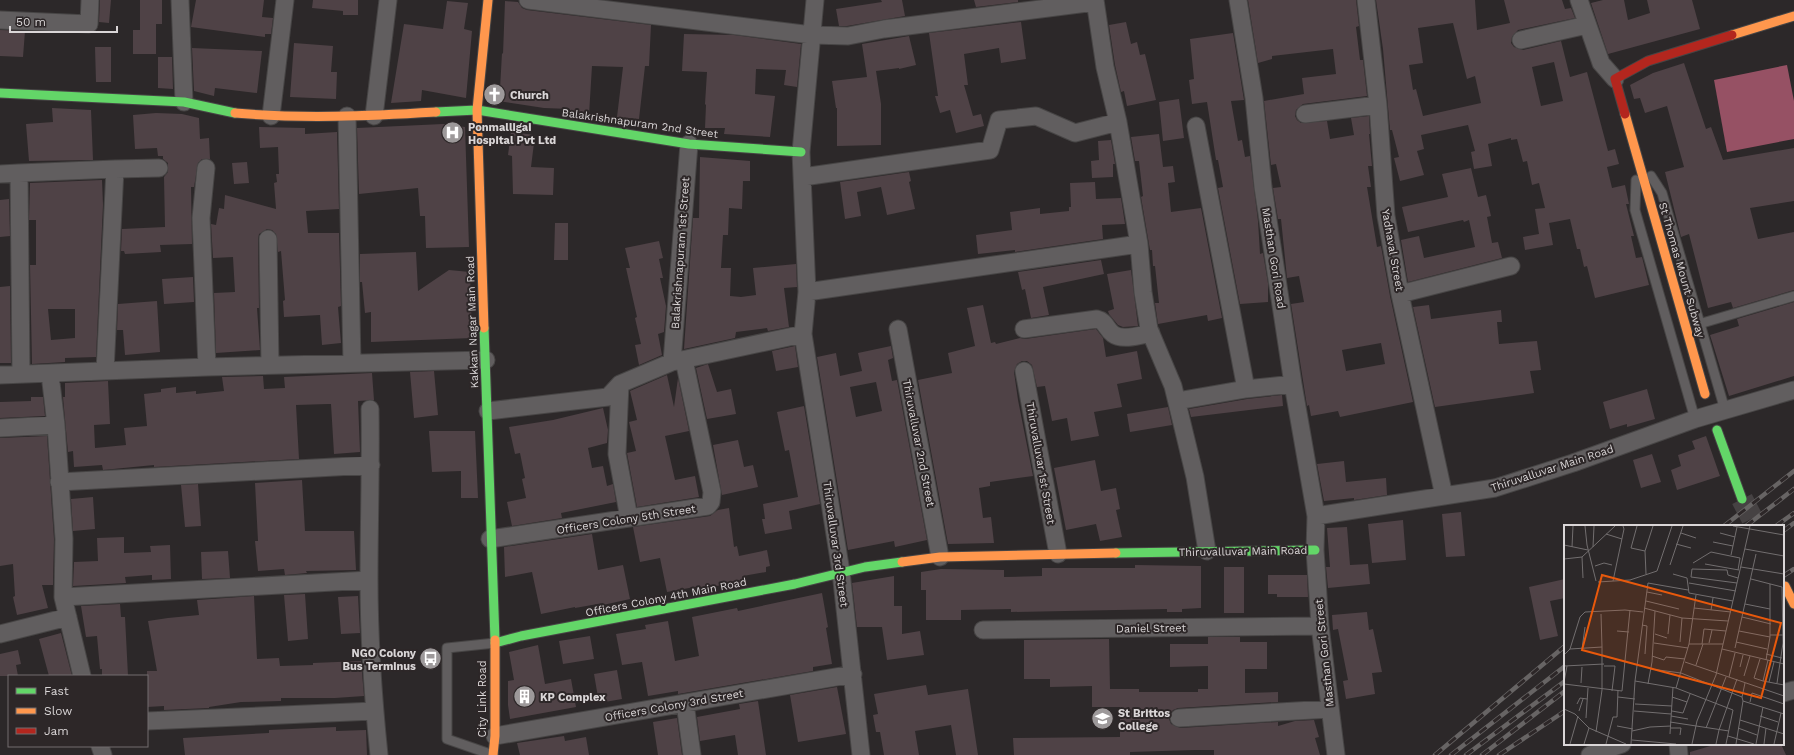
<svg xmlns="http://www.w3.org/2000/svg" width="1794" height="755" viewBox="0 0 1794 755" font-family="'Work Sans',sans-serif">
<style>
.water{fill:#965164}
.building{fill:#4f4246;fill-rule:evenodd}
.lines{fill:none;stroke-linecap:round;stroke-linejoin:round}
.primary-tunnel{stroke:#464243;stroke-width:22;stroke-dasharray:22 11;stroke-linecap:butt}
.lane-casing{stroke:#474545;stroke-width:11}
.street-casing{stroke:#474545;stroke-width:19}
.fast-casing{stroke:#474545;stroke-width:11}
.slow-casing{stroke:#474545;stroke-width:11}
.jam-casing{stroke:#474545;stroke-width:11}
.lane{stroke:#615e5f;stroke-width:9}
.street{stroke:#615e5f;stroke-width:17}
.fast{stroke:#63d668;stroke-width:9}
.slow{stroke:#ff974d;stroke-width:9}
.jam{stroke:#b3261e;stroke-width:9}
.rail-casing{stroke:#676464;stroke-width:4.5}
.rail{stroke:#2d2728;stroke-width:3;stroke-dasharray:9;stroke-linecap:butt}
.labels{text-anchor:middle;stroke-width:4;stroke-linejoin:round;paint-order:stroke}
.poi-label{font-size:11px;font-weight:bold;fill:#dad6d7;stroke:#2d2728;text-anchor:start}
.street-label{font-size:11px;fill:#dad6d7;stroke:#2d2728}
.inset-road{fill:none;stroke:#726e6f;stroke-width:1}
.view{fill:#e8590c;fill-opacity:0.15;stroke:#e8590c;stroke-width:2}
.inset-edge{fill:none;stroke:#dad6d7;stroke-width:2}
</style>
<rect width="100%" height="100%" fill="#2c2829"/>
<path class="water" d="M1787,65L1794,101V139L1727,152L1714,80Z"/>
<path class="building" d="M100,0H111L109,23L99,22Z
M140,0H162V24H156V54H133V30H140Z
M196,0H264L262,17L273,18L271,34H265V37L191,27Z
M313,0H358V15H343V11L312,8Z
M881,0H902L905,16L847,26H839L836,9L882,2Z
M974,0H1018V2L976,7Z
M1248,0H1356L1359,26L1356,27L1360,60H1363L1367,96L1303,104L1296,110L1295,116L1297,120L1301,123L1327,121L1330,139L1354,135L1351,118L1369,116L1370,134H1369L1372,166H1368L1371,187H1367L1377,247L1381,246L1390,296L1413,402L1340,417L1338,411L1311,416L1309,405L1307,406L1291,304L1304,302L1299,276L1287,278L1281,219H1278L1273,188L1281,187L1276,164L1271,165L1264,101L1304,94L1302,78L1336,74L1333,49L1272,56V59L1258,63ZM1381,343L1385,364L1346,371L1342,350Z
M1376,0H1475L1477,30L1510,23L1504,0H1562L1565,9L1571,8L1575,18L1518,30L1512,37L1511,43L1514,47L1523,50L1561,41L1570,77L1587,72L1608,151L1615,149L1619,164L1607,167L1612,188L1625,185L1629,204H1626L1634,236H1631L1636,258L1642,257L1649,285L1595,298L1587,266L1584,267L1580,249H1577L1570,219L1549,223L1553,245L1525,250L1523,237L1539,234L1535,209L1545,208L1539,183L1532,185L1527,161L1523,162L1517,139L1511,140V138L1488,144L1492,166L1474,169L1471,152L1475,151L1468,125L1421,135L1424,149L1417,151L1424,175L1400,181L1394,158L1399,157L1392,130H1390L1383,49ZM1453,23L1467,79L1475,76L1481,103L1423,116L1416,89L1413,90L1409,65L1423,63L1418,28ZM1554,62L1563,101L1541,106L1532,67Z
M1603,0H1624L1628,20L1650,13L1647,0H1692L1700,29L1608,54L1591,3Z
M447,1L468,3L464,29L472,31L466,98L422,90L421,101L391,103L404,24L443,29Z
M505,1L518,2L522,8L527,10L651,25L649,66H645L639,119L617,117L623,67L592,66L589,115L569,112L570,109L544,108L491,100L492,88L500,89L502,53L503,54Z
M1021,22L1026,59L1001,63L999,48L964,54L968,85H964L973,116L981,114L984,126L956,133L950,110L940,113L935,96H938L929,33Z
M1126,22L1131,44L1137,42L1140,55L1145,54L1156,100L1127,106L1124,91L1121,92L1115,65L1109,25Z
M0,30L25,31L23,57L0,56Z
M1233,33L1244,100L1231,101L1238,141L1242,140L1245,157L1250,156L1258,221L1260,254L1263,253L1268,283V302L1240,304L1218,188L1223,187L1218,160H1216L1207,102L1192,104L1189,80L1194,79L1190,39Z
M684,34L734,35L801,44L797,87L784,85L786,70L756,69L755,94L775,96L770,137L724,134L725,128H705L706,105L705,104L707,72L682,71Z
M909,36L916,65L899,69V68L876,71L881,104V145L837,146V108H836L832,81L867,77L862,44Z
M294,43L333,46L331,72H337L336,99L290,97Z
M95,47H111V82H96Z
M192,48L262,51L257,93L215,88L214,96L194,91Z
M158,57H172L173,89L158,88Z
M1684,63L1706,129L1711,127L1723,160L1794,148V201L1750,208L1758,239L1794,232V290L1733,308L1731,302L1708,308L1689,234L1681,237L1665,172L1684,167L1667,106L1645,113L1640,98L1634,99L1630,85L1653,73Z
M1179,99L1184,138L1163,141L1159,102Z
M52,108L91,110L93,160L29,161L26,124L53,122Z
M156,113L182,114L199,118L200,139L209,138L210,159H202L198,163L194,187H191L192,244L160,245L161,252L125,254L124,251H121L122,229L165,227L164,177L168,172V163L163,159V156H158L157,148L135,149L133,115Z
M443,124L465,127L469,247L426,248L425,216H420L418,188L359,194L357,128Z
M259,127L305,128V134L337,132L339,209L306,211L308,233H339L341,306L338,307L341,343L322,345L320,315L284,317L283,301L285,300L281,251L278,252L276,234L272,230L267,229L259,234L258,239L259,308H257L260,350L216,353L214,293L235,292L233,257L213,258L211,224L216,225L219,208L224,209L225,195L276,209L274,183L277,182L276,174H279L278,147L260,148Z
M511,132L535,135L531,167L554,168L553,195L513,194L512,156L508,155Z
M1159,134L1163,167L1173,166L1175,182L1168,183L1171,212L1201,208L1222,318L1208,321L1207,315L1158,324L1155,303H1159L1155,266H1153L1152,250H1150L1141,197L1143,196L1139,161H1135L1131,137Z
M1111,140L1115,164H1113V177L1092,178L1091,161L1099,160L1098,141Z
M700,157L750,161V181H743L742,209L729,208L728,235H723L721,268H731L730,296L741,297L756,295L753,268L796,264L797,287L784,288L789,327L768,331L767,328L736,332L735,338L684,349L693,218H699Z
M247,162L249,183L234,184L232,163Z
M1471,168L1478,197L1486,195L1491,216L1487,217L1492,243L1498,242L1502,258L1408,282L1401,240L1419,236L1424,258L1475,247L1469,220L1464,222L1463,220L1408,232L1402,207L1448,197L1442,174Z
M909,172L911,181L909,182L915,209L887,215L881,187L857,192L861,216L845,219L840,182Z
M102,180L103,205L96,357L65,358V362L32,364L30,265H36V220H29L30,183ZM48,309H75V338L51,340Z
M1095,182L1096,199L1121,198L1125,224L1102,225L1103,239L1015,252V250L978,254L976,235L1012,230L1010,212L1040,208V214L1069,211V207H1071L1070,183Z
M9,199L10,236L0,237V200Z
M555,223H568V260H554Z
M659,241L663,258L659,259L663,278H660L666,306L664,332L658,334L662,355L639,365L635,345L641,344L635,318L637,317L626,268H630L625,248Z
M416,252L418,291L449,270L470,272L472,338L371,342V312L365,313L362,282H360V254Z
M1101,260L1104,274L1043,287L1049,315L1031,318L1025,289L1022,290L1018,272Z
M1131,270L1138,326L1123,327L1118,325L1109,314L1108,311L1114,309L1107,274Z
M193,277L194,302L164,304L162,279Z
M10,286L11,363H0V287Z
M157,301L160,352L125,355L123,330H117L118,304Z
M1794,302V376L1729,396L1710,335L1739,326L1737,319Z
M983,305L991,343L995,342L996,344L1020,338L1025,339L1096,329L1103,338L1106,357L1137,351L1142,379L1117,384L1122,407L1094,412L1099,436L1071,441L1067,418L1052,421L1045,386L1037,387L1032,365L1027,361H1022L1017,364L1014,372L1018,400L1033,476L990,482V486L979,488L983,518L991,517L994,543L948,544L918,380L952,373L948,353L975,346L967,308Z
M1429,305L1431,319L1501,310L1502,322H1497L1499,344L1537,341L1541,370L1530,371L1534,393L1435,407L1413,307Z
M795,346L798,367L776,371L772,351Z
M891,346L893,358L888,360L892,381L897,380L927,540L895,547L894,541L848,550L817,357L836,353L840,376L862,371L858,353ZM876,382L882,411L856,417L850,387Z
M708,364L717,392L731,389L736,414L707,419L696,368Z
M434,371L438,415L414,418L410,372Z
M372,373L374,400L358,401L360,452L334,454L331,404H328L296,405L299,459L154,467V465L103,470L102,465L74,467L73,451L68,452L63,397H65V383L108,381L110,424L94,425L95,448L126,445L124,428L147,426L144,394L161,392V389L176,387V393L196,391V394L224,391L222,377L263,376L264,389L285,388L284,377Z
M667,375L674,407L678,378L689,431L665,436L675,480L695,476L699,497L637,507L627,453L636,451L629,422L637,420L630,391Z
M1647,389L1655,419L1627,427V424L1610,429L1603,402Z
M1282,395L1283,406L1191,417L1189,409L1247,399Z
M31,397H43L45,416L0,418V402L31,401Z
M804,406L820,504L789,511L792,529L765,534L762,519H765L763,504L798,497L789,450L785,451L777,412Z
M1168,407L1172,425L1130,432L1127,414Z
M603,408L608,430L607,443L588,448L592,468L603,466L607,486L613,484L616,502L561,513L562,518L512,526L507,502L526,498L522,479L525,478L520,453L515,454L509,427L553,420Z
M429,431H475L478,498H461V471L432,472Z
M47,436L54,539L53,585H42L48,608L17,615L13,597L15,596L13,564L0,566V438Z
M1706,436L1720,476L1677,490L1671,470L1681,466L1678,455L1695,449L1692,441Z
M738,440L744,467L753,465L758,487L722,495L713,445Z
M1652,454L1661,482L1641,488L1633,460Z
M1095,460L1101,491L1116,488L1120,509L1116,510L1122,537L1100,541L1096,524L1066,530L1054,468Z
M1344,461L1346,482L1386,478L1387,495L1354,500V498L1324,501L1317,464Z
M302,480L305,531H354L356,570L306,571L307,573L285,575L284,569L258,571L255,541H258L255,483Z
M198,484L201,526L185,527L181,485Z
M93,497L95,529L73,531L71,499Z
M729,508L734,547L737,546L739,556L767,550L770,566L766,567V572L743,576L744,581L700,589V586L667,592L660,558L640,562L633,527L710,516L718,510Z
M1461,512L1465,556L1446,557L1442,514Z
M1403,520L1406,560L1372,563L1368,524Z
M1347,527L1350,565L1368,564L1370,584L1328,588L1326,567H1330L1327,528Z
M592,534L598,570L623,565L630,599L603,605V603L575,608V607L541,614L532,572L505,577L504,547Z
M124,537V553L151,552L150,546L170,545L171,579L152,580V575L125,577L126,583L73,586L74,562L98,561L97,538Z
M228,551L230,578L202,579L201,552Z
M1135,565L1201,566V608L1182,609V612H1167V609L1011,612V609L961,610V620H926V590H921V572L941,569L1004,570V577L1042,576V568H1135Z
M1224,567H1244V613H1224Z
M1268,575H1307L1308,597H1277V594H1268Z
M894,576V606H902V634L920,631L924,655L887,660L882,627H857L852,583Z
M1565,579V598L1550,601L1558,636L1540,640L1529,587Z
M822,593L828,627L826,628L832,664L813,667V671L678,694V691L648,696L642,662L622,665L616,634L646,629L645,625L668,621L675,661L699,656L692,617L737,608L738,611Z
M305,594L308,639L288,641L284,595Z
M254,596L257,659L279,658L280,666L313,665V663L361,661L364,696L335,698H281V701L241,702L209,707V708L164,710V706L147,707V671H157L148,621L168,618L199,615L197,600Z
M358,596L360,633L341,634L338,597Z
M120,604L121,617H125L128,676H102V669H100L97,636L86,637L81,606Z
M1367,612L1369,630L1373,629L1382,672L1372,673L1375,694L1346,699L1343,681L1348,680L1338,629L1333,630L1332,615Z
M61,633L72,676H49L39,639Z
M590,636L594,659L563,664L559,641Z
M1208,637H1240V642H1267V669H1245V693L1278,692V702L1178,708L1173,710L1170,714L1169,719L1171,724L1180,728L1278,722V726L1295,721L1314,720L1319,737L1315,738L1320,755H1214V750H1195L1130,752V755H1014L1013,738L1120,737V707H1092V686L1050,687V679H1024V640L1109,639L1110,689H1139V692H1198V689H1208V666L1170,667V644H1208Z
M538,645L545,684L571,679L576,707L510,719L508,705V681L514,680L509,652Z
M18,650L21,664L16,665L18,676H0V654Z
M617,670L622,699L599,703L594,674Z
M926,685L928,695L968,689L978,755H956L951,725L915,731L919,755H884L880,732H876L873,715L878,714L874,694Z
M837,687L846,734L798,742L790,695Z
M758,701L766,755H738L735,735L700,741L697,717L740,709L739,704Z
M677,718L682,755H658L653,722Z
M336,727V731L366,730L367,755H185L183,738L269,733V730Z
M564,736L565,741L586,737L589,755H520L517,743Z
M1717,744H1781L1786,755H1690V752Z"/>
<g class="lines">
<path class="primary-tunnel" d="M1742,499L1756,526"/>
<defs>
<path id="lane" d="M1651,176L1662,193L1725,410
M1636,180L1635,210L1695,419
M1699,324L1794,296
M493,755L447,739V648L495,643"/>
<path id="street" d="M180,0L184,102
M528,0L812,35L848,36L884,29L1095,2
M815,0L801,152L807,292L803,334L841,572L861,755
M1095,0L1105,67L1118,122L1139,244L1143,292L1149,329L1173,386L1195,477L1207,551
M1238,0L1254,98L1263,187L1293,384L1316,516L1315,550L1320,626L1336,755
M1366,0L1378,105L1386,216L1400,294L1444,496
M1579,0L1601,63L1615,79
M0,20L89,24L90,0
M1521,40L1587,25
M1305,114L1378,105
M271,116L285,0
M347,116L352,363
M374,116L388,0
M1196,126L1246,389L1293,384
M206,168L201,218L207,367
M115,169L159,168
M0,174L19,173
M803,177L990,150L999,120L1036,116L1075,133L1118,122
M268,239L270,365
M807,292L1139,244
M1400,294L1511,266
M898,329L940,557
M1024,329L1097,319C1106,321 1106,329 1113,334C1122,341 1141,335 1151,333
M672,362L689,144
M1024,371L1058,554
M21,374L19,173L115,169L105,371
M50,374L56,425L64,539L63,597L82,676
M0,375L207,367L486,360
M620,384L617,454L629,518
M1177,401L1246,389
M370,409C371,466 369,523 369,579C369,638 373,697 379,755
M488,411L608,397L620,384L672,362L803,334
M0,428L56,425
M59,482L371,465
M1316,516L1495,488L1573,463L1695,419L1794,390
M490,539L708,506L711,502L712,492L684,360
M63,597L369,580
M983,630L1320,626
M0,634L68,617
M1783,693L1794,690
M685,703L692,755
M1179,718L1330,709
M147,721L374,711
M495,736L853,674
M1678,744L1679,755
M100,746L103,755
M1590,755L1622,744"/>
<path id="fast" d="M0,93L184,102L235,113
M436,112L477,110L689,144L801,152
M484,328L495,640
M1717,430L1742,499
M1116,553L1315,550
M495,643L521,636L795,584L865,567L902,562"/>
<path id="slow" d="M1732,35L1794,16
M235,113C302,119 369,116 436,112
M1625,114L1705,394
M484,328L477,110L488,0
M902,562L940,557L1116,553
M1785,586L1794,604
M493,755L495,736V640"/>
<path id="jam" d="M1625,114L1615,79L1648,61L1732,35"/>
</defs>
<use href="#lane" class="lane-casing"/>
<use href="#street" class="street-casing"/>
<use href="#fast" class="fast-casing"/>
<use href="#slow" class="slow-casing"/>
<use href="#jam" class="jam-casing"/>
<use href="#lane" class="lane"/>
<use href="#street" class="street"/>
<use href="#fast" class="fast"/>
<use href="#slow" class="slow"/>
<use href="#jam" class="jam"/>
<defs>
<path id="rail" d="M1724,526L1794,471
M1746,526L1794,489
M1776,526L1794,513
M1783,531L1794,523
M1783,576L1794,569
M1435,755L1565,646
M1451,755L1565,666
M1466,755L1565,681
M1482,755L1565,691
M1499,755L1565,711"/>
</defs>
<use href="#rail" class="rail-casing"/>
<use href="#rail" class="rail"/>
</g>
<defs>
<symbol id="church-disc" viewBox="-11 -11 22 22"><circle r="9.5" fill="#9d999a" stroke="#2d2728"/><path d="M-1.2-6h2.4v3.5h3.3v2.4h-3.3V6h-2.4V-.1h-3.3v-2.4h3.3Z" fill="#fff"/></symbol>
<symbol id="hospital-disc" viewBox="-11 -11 22 22"><circle r="9.5" fill="#9d999a" stroke="#2d2728"/><path d="M-5-5h3v3.5h4V-5h3V5h-3V1.5h-4V5h-3Z" fill="#fff"/></symbol>
<symbol id="bus-disc" viewBox="-11 -11 22 22"><circle r="9.5" fill="#9d999a" stroke="#2d2728"/><path d="M-5-6H5V4H4V6H2V4H-2V6H-4V4H-5ZM-3.5-4V0h7V-4ZM-3.5 1.2v1.5H-2V1.2ZM2 1.2v1.5H3.5V1.2Z" fill="#fff"/></symbol>
<symbol id="building-disc" viewBox="-11 -11 22 22"><circle r="9.5" fill="#9d999a" stroke="#2d2728"/><path d="M-4-6H4V6H1V3H-1V6H-4ZM-2.5-4.3h1.7v1.8h-1.7ZM.8-4.3h1.7v1.8H.8ZM-2.5-1h1.7V.8h-1.7ZM.8-1h1.7V.8H.8Z" fill="#fff"/></symbol>
<symbol id="university-disc" viewBox="-11 -11 22 22"><circle r="9.5" fill="#9d999a" stroke="#2d2728"/><path d="M0-5L7-2L0 1L-7-2ZM-4 1L0 2.5L4 1V4Q0 6-4 4Z" fill="#fff"/></symbol>
</defs>
<g fill-rule="evenodd">
<use href="#church-disc" x="482" y="82" width="25" height="25"/>
<use href="#hospital-disc" x="440" y="120" width="25" height="25"/>
<use href="#bus-disc" x="418" y="646" width="25" height="25"/>
<use href="#building-disc" x="512" y="684" width="25" height="25"/>
<use href="#university-disc" x="1090" y="706" width="25" height="25"/>
</g>
<g class="labels">
<g class="poi-label">
<text x="510" y="99">Church</text>
<text x="468" y="131">Ponmalligai<tspan x="468" dy="13">Hospital Pvt Ltd</tspan></text>
<text x="416" y="657" text-anchor="end">NGO Colony<tspan x="416" dy="13">Bus Terminus</tspan></text>
<text x="540" y="701">KP Complex</text>
<text x="1118" y="717">St Brittos<tspan x="1118" dy="13">College</tspan></text>
</g>
<g class="street-label">
<text transform="translate(640 123) rotate(8)" y="4">Balakrishnapuram 2nd Street</text>
<text transform="translate(1393 250) rotate(80)" y="4">Yadhaval Street</text>
<text transform="translate(680 253) rotate(-86)" y="4">Balakrishnapuram 1st Street</text>
<text transform="translate(1274 258) rotate(81)" y="4">Masthan Gori Road</text>
<text transform="translate(1682 270) rotate(74)" y="4">St Thomas Mount Subway</text>
<text transform="translate(472 322) rotate(-92)" y="4">Kakkan Nagar Main Road</text>
<text transform="translate(919 443) rotate(79)" y="4">Thiruvalluvar 2nd Street</text>
<text transform="translate(1041 463) rotate(80)" y="4">Thiruvalluvar 1st Street</text>
<text transform="translate(1552 468) rotate(-18)" y="4">Thiruvalluvar Main Road</text>
<text transform="translate(626 519) rotate(-9)" y="4">Officers Colony 5th Street</text>
<text transform="translate(836 544) rotate(82)" y="4">Thiruvalluvar 3rd Street</text>
<text transform="translate(1243 551) rotate(-1)" y="4">Thiruvalluvar Main Road</text>
<text transform="translate(666 597) rotate(-11)" y="4">Officers Colony 4th Main Road</text>
<text transform="translate(1151 628) rotate(-1)" y="4">Daniel Street</text>
<text transform="translate(1324 653) rotate(-96)" y="4">Masthan Gori Street</text>
<text transform="translate(482 699) rotate(-90)" y="4">City Link Road</text>
<text transform="translate(674 705) rotate(-10)" y="4">Officers Colony 3rd Street</text>
</g>
</g>
<g transform="translate(1564 525)">
<rect width="220" height="220" fill="#2c2829"/>
<path class="inset-road" d="M21,1L23,20L32,56M73,1L67,23L81,26M169,1L220,10M117,8L132,13M156,8L171,12M42,9L58,14M149,17L169,21M112,19L127,23M0,20L24,25M8,22L9,1M29,22L30,1M181,24L220,31M167,30L173,2M18,32L19,53M0,34L18,32L51,1M129,38L147,27L176,33L174,45M141,39L175,45M106,40L119,1M31,41L40,38L48,40M177,42L220,49M82,49L81,26L89,1M109,49L123,53L125,68L169,76M187,54L218,62M49,56L60,4L59,1M34,57L66,55L93,46L108,1M125,58L172,66M173,58L127,52L128,44L163,45L164,50L174,53M83,67L98,70M82,76L115,84M181,79L206,84M80,83L118,93L164,96M130,83L167,87M147,85L149,73M178,92L207,99M78,100L83,101L81,129M53,106L65,107M175,106L206,112M91,109L103,113M104,109L106,90M206,110H219M116,117L118,93M172,117L203,124M90,118L124,123M145,118L148,105M125,119H159M138,119L140,104L162,106M171,123L192,29M6,124L16,92L21,87L61,85L79,87M18,124L21,102M158,124L220,139M202,129L218,133M0,130L6,124L38,122L37,89M88,131L100,135L102,132L121,134M196,134L190,153L199,156L204,135M202,135L206,112V59M121,137L220,171M132,140L139,119M0,141L40,139M40,141H51L48,166M176,142L179,130M87,144L117,148L178,172L179,176M180,151L186,131M165,152L171,128M71,156L112,163L169,185L162,219M199,156L220,160M0,157L3,141M205,157L210,137M17,158L18,142M213,158L219,118L218,62M0,159L58,166L66,85M84,159L88,137L91,86M112,163L125,119L132,70M54,172L71,174M108,172L123,177M178,172L181,158M179,176L220,189M186,177L188,168L220,179M13,179L16,173L23,174M71,179L108,181M0,184L11,189L25,203L62,219M15,186L19,174M70,186L107,189M108,186L119,188L126,169M107,191L124,194M196,191L214,197M22,193L24,163M176,195L220,209M106,197L165,206M53,201L69,204M107,203H117L116,210M142,203L162,152M174,203L193,210M68,206L86,202L107,201M32,207L38,165V122M106,209L109,162M164,211L190,219M68,215L112,219M6,219L14,191M20,219L25,203M42,219L49,192H53L54,165M67,219L71,156L84,58L124,65M128,219L133,196L152,150L186,1M152,219L155,205L173,154M172,219L179,176M192,219L199,182M200,219L202,203M210,219L217,188"/>
<path class="view" d="M38,50L217,98L197,173L18,125Z"/>
<rect width="220" height="220" class="inset-edge"/>
</g>
<rect x="8" y="675" width="140" height="72" fill="#2d2728" stroke="#726d6e"/>
<rect x="16" y="688" width="20" height="6" fill="#63d668" stroke="#726d6e"/>
<text x="44" y="695" font-size="12" fill="#dad6d7">Fast</text>
<rect x="16" y="708" width="20" height="6" fill="#ff974d" stroke="#726d6e"/>
<text x="44" y="715" font-size="12" fill="#dad6d7">Slow</text>
<rect x="16" y="728" width="20" height="6" fill="#b3261e" stroke="#726d6e"/>
<text x="44" y="735" font-size="12" fill="#dad6d7">Jam</text>
<path d="M10 26v6h107v-6" fill="none" stroke="#dad6d7" stroke-width="2"/>
<text x="16" y="26" font-size="12" fill="#dad6d7" stroke="#2d2728" stroke-width="3" paint-order="stroke">50 m</text>
</svg>
